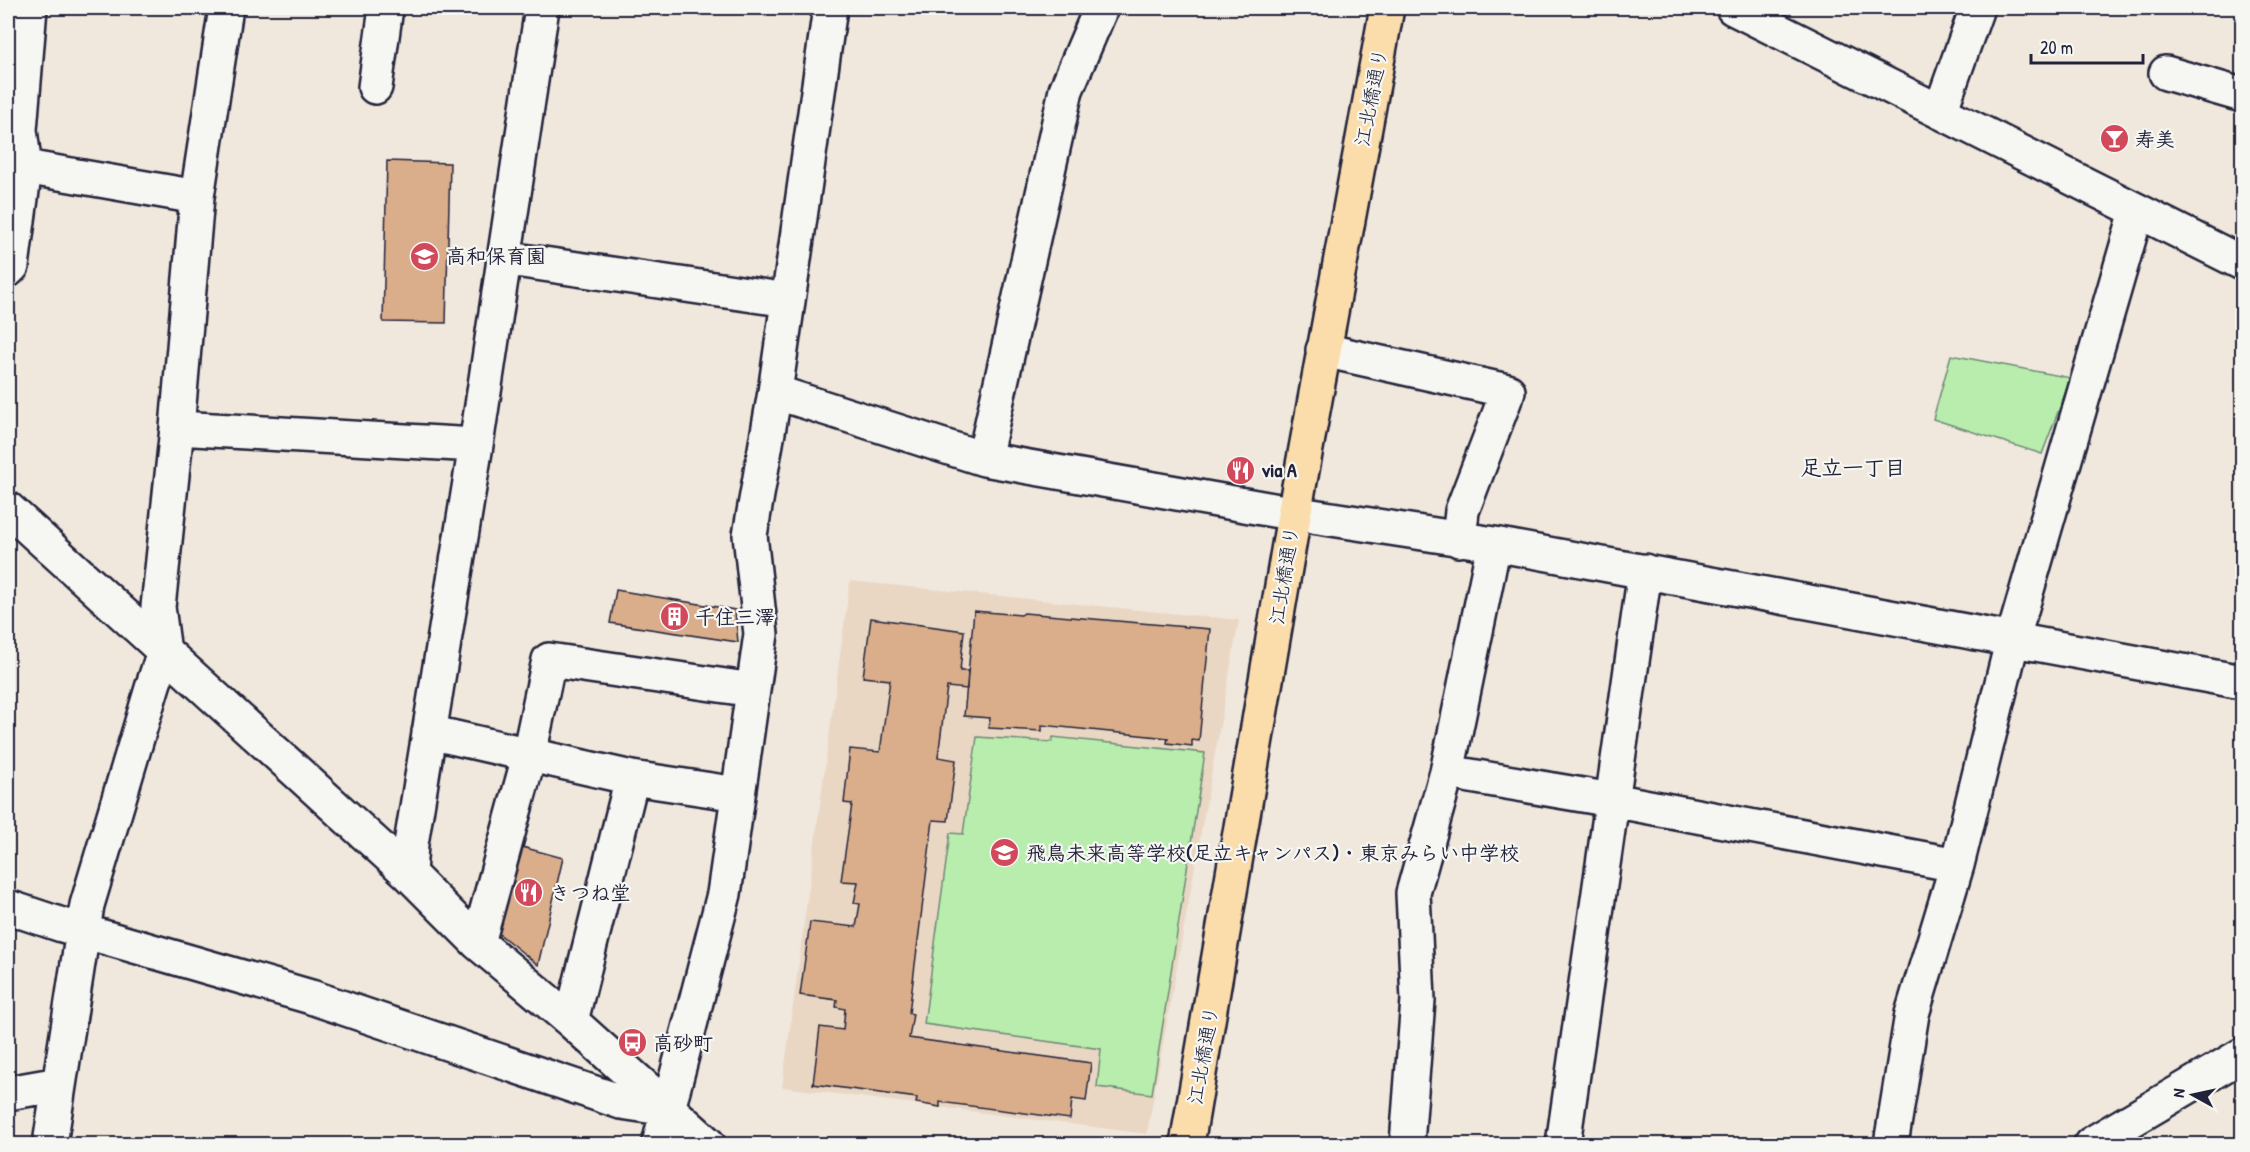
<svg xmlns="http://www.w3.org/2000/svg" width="2250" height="1152" viewBox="0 0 2250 1152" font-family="'Patrick Hand','Klee One',sans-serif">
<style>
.built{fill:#e9d7c4}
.green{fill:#b8edae;stroke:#6d8874;stroke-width:1.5}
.building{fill:#daae8b;stroke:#22223b;stroke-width:1.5}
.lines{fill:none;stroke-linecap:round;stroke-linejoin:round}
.minor-casing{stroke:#22223b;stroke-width:38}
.major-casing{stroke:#22223b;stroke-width:38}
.minor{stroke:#f6f6f2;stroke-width:33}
.major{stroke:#fbddab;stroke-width:33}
.labels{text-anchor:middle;stroke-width:4.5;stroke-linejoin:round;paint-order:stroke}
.street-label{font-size:20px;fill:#22223b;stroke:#f6f6f2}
.poi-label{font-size:20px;font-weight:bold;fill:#22223b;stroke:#f6f6f2;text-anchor:start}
.neighbourhood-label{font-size:21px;font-weight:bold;fill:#22223b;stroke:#f6f6f2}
</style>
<rect width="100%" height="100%" fill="#f0e8dd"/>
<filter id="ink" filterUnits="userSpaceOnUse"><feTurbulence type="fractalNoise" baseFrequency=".0167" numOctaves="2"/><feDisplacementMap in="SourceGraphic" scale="12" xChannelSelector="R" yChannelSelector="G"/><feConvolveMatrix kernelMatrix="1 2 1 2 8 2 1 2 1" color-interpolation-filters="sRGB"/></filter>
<g filter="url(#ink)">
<path class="built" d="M850,581L1239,620L1147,1134L782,1087Z"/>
<path class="green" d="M1951,355L2071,378L2042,454L1933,419Z
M977,737L1052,742L1053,737L1205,753L1152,1094L1097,1087L1101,1049L924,1024L950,833L963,834Z"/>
<path class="building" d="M387,161L450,163L446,323L383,322Z
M616,590L735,610L738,642L610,623Z
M974,611L1021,615L1024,613L1210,629L1199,741L1192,740V746L1167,743L1168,738L1042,725V731L989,728L990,718L964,716Z
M871,618L964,631L960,671H968L967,689L947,687L938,757L956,760L948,821L933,820L909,1013L913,1014L909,1038L1091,1063L1086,1101L1072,1099L1070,1119L940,1102V1107L916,1103L917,1098L813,1084L820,1027L843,1030L845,1009L836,1007L837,1000L800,995L810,922L856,927L860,904L854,903L858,882L841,881L852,804L844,803L850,749L880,752L890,680L863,677Z
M515,845L563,858L538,965L493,929Z"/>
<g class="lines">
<defs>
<path id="minor" d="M1733,8L2242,263
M2166,73L2242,95
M375,87L386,8
M1940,112L1977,8
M8,164L197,197
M503,258L788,300
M8,270L12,266L25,168L20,130L30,8
M1323,350L1508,391L1462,511L1459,540
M775,392L984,459L1273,510L1494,544L2242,682
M177,428L476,445
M984,459L1066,90L1101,8
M8,509L409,874L478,943L571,1021L708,1144
M429,732L632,778L738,794
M1447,772L1612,800L1957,865
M409,874L411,844L476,445L542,8
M8,907L62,925L311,997L621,1102L668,1109
M478,943L527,764L549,660L753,690
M571,1021L632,778
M8,1093L59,1084
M50,1144L87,905L153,685L164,652L158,607L177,428L197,197L226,8
M659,1144L724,894L761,634L750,535L775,392L830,8
M1407,1144L1418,1000L1413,893L1447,772L1494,544
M1563,1144L1645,571
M1891,1144L1912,1014L1957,865L2013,638L2137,211
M2091,1144L2242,1055"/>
<path id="major" d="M1187,1144L1298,492L1387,8"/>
</defs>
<use href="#minor" class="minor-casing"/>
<use href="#major" class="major-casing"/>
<use href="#minor" class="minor"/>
<use href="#major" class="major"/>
</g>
</g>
<defs>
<symbol id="bar-disc" viewBox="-11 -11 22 22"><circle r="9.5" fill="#d1495b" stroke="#f6f6f2"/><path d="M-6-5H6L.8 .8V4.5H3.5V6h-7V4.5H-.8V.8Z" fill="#fff"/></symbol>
<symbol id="school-disc" viewBox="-11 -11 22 22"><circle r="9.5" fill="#d1495b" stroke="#f6f6f2"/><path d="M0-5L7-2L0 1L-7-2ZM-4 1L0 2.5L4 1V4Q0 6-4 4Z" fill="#fff"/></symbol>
<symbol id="restaurant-disc" viewBox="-11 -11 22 22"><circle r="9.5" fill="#d1495b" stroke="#f6f6f2"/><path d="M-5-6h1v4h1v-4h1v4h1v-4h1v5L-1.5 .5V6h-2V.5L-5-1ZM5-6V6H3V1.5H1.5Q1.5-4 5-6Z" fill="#fff"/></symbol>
<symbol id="building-disc" viewBox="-11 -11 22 22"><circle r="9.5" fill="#d1495b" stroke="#f6f6f2"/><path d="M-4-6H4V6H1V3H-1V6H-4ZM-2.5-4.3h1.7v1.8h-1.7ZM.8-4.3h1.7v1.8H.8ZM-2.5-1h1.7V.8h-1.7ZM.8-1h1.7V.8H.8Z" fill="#fff"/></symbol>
<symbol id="bus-disc" viewBox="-11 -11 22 22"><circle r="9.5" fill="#d1495b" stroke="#f6f6f2"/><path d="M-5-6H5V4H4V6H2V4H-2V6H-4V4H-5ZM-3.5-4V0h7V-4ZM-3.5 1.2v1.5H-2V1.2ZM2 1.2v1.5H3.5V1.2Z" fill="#fff"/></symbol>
</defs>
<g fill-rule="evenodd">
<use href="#bar-disc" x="2098" y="122" width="33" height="33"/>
<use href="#school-disc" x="408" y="240" width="33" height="33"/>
<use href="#restaurant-disc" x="1224" y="454" width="33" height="33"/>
<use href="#building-disc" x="658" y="600" width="33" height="33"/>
<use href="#school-disc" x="988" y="836" width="33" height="33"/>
<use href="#restaurant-disc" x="512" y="876" width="33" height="33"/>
<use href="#bus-disc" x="616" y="1026" width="33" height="33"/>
</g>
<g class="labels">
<g class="street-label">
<text transform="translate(1371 97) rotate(-79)" y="7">江北橋通り</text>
<text transform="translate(1284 575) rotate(-81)" y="7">江北橋通り</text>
<text transform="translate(1203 1055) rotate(-80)" y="7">江北橋通り</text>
</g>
<g class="poi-label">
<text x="2135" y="146">寿美</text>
<text x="446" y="263">高和保育園</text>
<text x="1262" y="477">via A</text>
<text x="695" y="624">千住三澤</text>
<text x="1026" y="860">飛鳥未来高等学校(足立キャンパス)・東京みらい中学校</text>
<text x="550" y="900">きつね堂</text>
<text x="653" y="1050">高砂町</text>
</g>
<g class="neighbourhood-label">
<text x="1853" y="475">足立一丁目</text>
</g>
</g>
<rect width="2250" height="1152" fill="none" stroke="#f6f6f2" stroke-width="30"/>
<rect x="15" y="15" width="2220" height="1122" fill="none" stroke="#22223b" stroke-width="2" filter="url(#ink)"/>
<g transform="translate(2193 1095) rotate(278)" stroke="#f6f6f2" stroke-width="4.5" paint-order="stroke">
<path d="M0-4.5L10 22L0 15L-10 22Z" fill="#22223b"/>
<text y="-9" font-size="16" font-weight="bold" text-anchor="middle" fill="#22223b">N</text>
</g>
<path d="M2031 54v9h112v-9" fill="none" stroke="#22223b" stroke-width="3"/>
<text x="2040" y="54" font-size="18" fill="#22223b" stroke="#f6f6f2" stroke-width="4.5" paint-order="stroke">20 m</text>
</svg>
